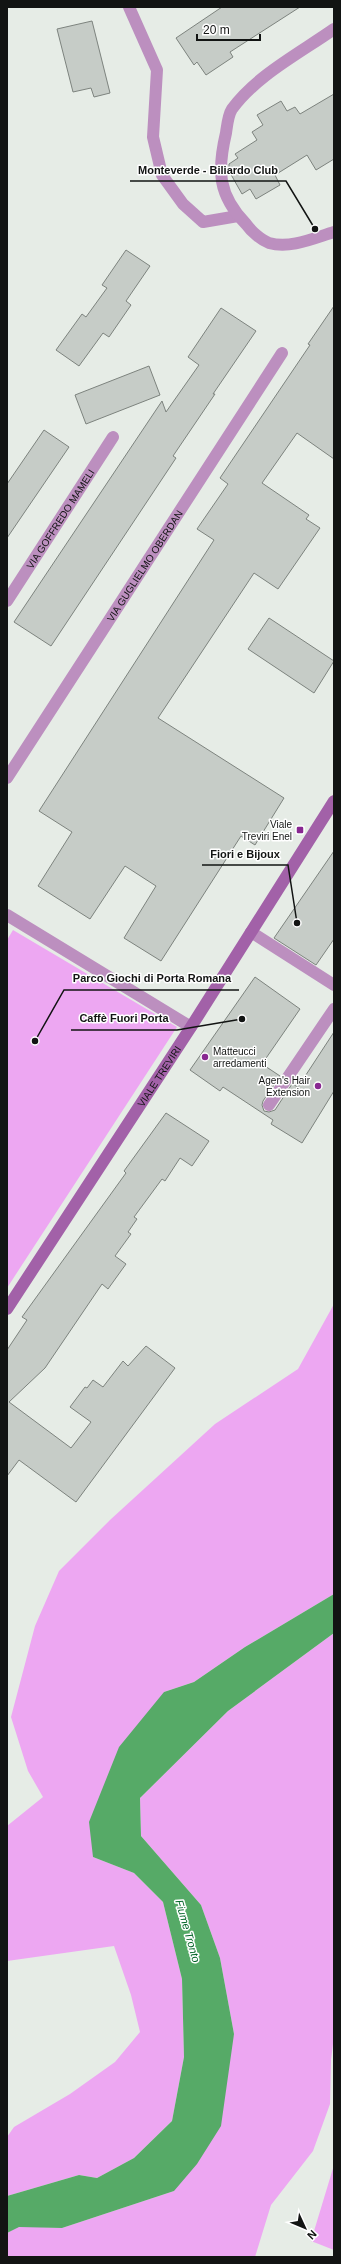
<svg xmlns="http://www.w3.org/2000/svg" width="341" height="2264" viewBox="0 0 341 2264" font-family="Helvetica,sans-serif">
<style>
.green{fill:#eda7f2}
.water{fill:#56aa67}
.building{fill:#c6ccc7;stroke:#7d837e}
.lines{fill:none;stroke-linecap:round;stroke-linejoin:round}
.street{stroke:#bc8fbf;stroke-width:12}
.secondary{stroke:#a261a8;stroke-width:12}
.poi-dot{fill:#882791;stroke:#fff;stroke-width:1.5}
.labels{text-anchor:middle;stroke-width:3;stroke-linejoin:round;paint-order:stroke}
.street-label{font-size:10px;fill:#121413;stroke:#fff}
.poi-label{font-size:10px;fill:#121413;stroke:#fff;text-anchor:end}
.water-label{font-size:11px;font-style:italic;fill:#006426;stroke:#fff}
.leader{fill:none;stroke:#121413;stroke-width:1.5}
.callout-dot{fill:#121413;stroke:#fff;stroke-width:1.5}
.callout-label{font-size:11px;text-anchor:middle;font-weight:bold;fill:#121413;stroke:#fff;stroke-width:3;stroke-linejoin:round;paint-order:stroke}
</style>
<rect width="100%" height="100%" fill="#e6ece6"/>
<path class="green" d="M13,930L177,1027L7,1288V940Z
M334,1304V1594L245,1647L194,1682L164,1692L93,1857L134,1873L163,1902L182,1979L184,2057L172,2121L134,2158L97,2178L79,2175L7,2196V2137L14,2127L70,2094L115,2062L140,2032L131,1995L114,1946L7,1961V1826L43,1797L28,1771L11,1717L35,1626L59,1571L110,1520L215,1424L298,1369Z
M334,1633V2036L331,2060L330,2104L313,2151L271,2205L255,2257H7V2233L19,2226L62,2228L174,2191L234,2034L220,1958L201,1905L141,1836L140,1798L228,1711Z
M334,2165V2250L311,2241Z"/>
<path class="water" d="M334,1594V1633L228,1711L140,1798L141,1836L201,1905L220,1958L234,2034L221,2126L197,2164L174,2191L62,2228L19,2227L7,2233V2196L79,2175L97,2178L134,2158L172,2121L184,2057L182,1979L163,1902L134,1873L93,1857L89,1822L119,1747L164,1692L194,1682L245,1647Z"/>
<path class="building" d="M222,7H300L230,52L233,57L206,75L197,62L194,65L176,38Z
M92,21L110,93L94,97L91,88L73,92L57,29Z
M334,94V159L316,170L307,155L275,175L280,185L256,199L250,189L242,194L229,171V164L238,158L235,154L257,140L252,132L263,125L257,115L281,101L287,111L295,107L300,114Z
M126,250L150,266L126,301L131,305L109,337L103,333L79,366L56,350L82,314L86,317L107,288L102,285Z
M334,306V459L297,433L262,483L309,515L306,519L320,528L278,589L254,573L158,718L284,798L255,845L241,836L161,961L124,938L156,886L125,866L90,919L38,886L72,832L39,811L214,540L197,529L228,484L220,478L310,345L308,344Z
M221,308L256,331L213,394H215L173,456L176,458L51,646L14,622L162,401L166,412L199,365L188,357Z
M149,366L160,395L86,424L75,395Z
M44,430L69,447L7,538V484Z
M269,618L334,661L314,693L248,649Z
M334,851V939L316,965L274,938Z
M255,977L300,1009L262,1064L280,1076L263,1101L262,1105L264,1111L269,1112L275,1110L292,1084L298,1087L334,1032V1091L302,1143L271,1124L273,1120L223,1087L220,1091L190,1070Z
M166,1113L209,1141L192,1166L180,1158L165,1181L162,1179L134,1217L137,1219L128,1232L131,1234L115,1256L126,1264L108,1289L102,1284L45,1368L9,1402L71,1448L91,1422L70,1407L85,1387L87,1388L93,1380L103,1387L123,1361L128,1366L146,1346L175,1368L76,1502L19,1460L7,1476V1350L27,1320L22,1317L126,1173L124,1171Z"/>
<g class="lines">
<g class="street">
<path d="M129,7L157,70L153,137L162,175L183,204L203,222L238,216"/>
<path d="M334,29C300,53 257,75 232,109C228,115 227,126 226,133C217,171 218,195 246,224C251,231 261,240 269,243C291,249 314,238 334,232"/>
<path id="s1" d="M7,601L113,437"/>
<path id="s2" d="M7,778L282,353"/>
<path d="M7,915L191,1027"/>
<path d="M251,932L334,985"/>
<path d="M269,1105L334,1009"/>
</g>
<path class="secondary" id="s3" d="M7,1309L191,1027L334,801"/>
</g>
<g class="poi-dot">
<rect x="296" y="826" width="8" height="8" rx="2"/>
<circle cx="205" cy="1057" r="4"/>
<circle cx="318" cy="1086" r="4"/>
</g>
<g class="labels">
<g class="street-label">
<text dy="4" stroke="none"><textPath href="#s1" startOffset="98">VIA GOFFREDO MAMELI</textPath></text>
<text dy="4" stroke="none"><textPath href="#s2" startOffset="253">VIA GUGLIELMO OBERDAN</textPath></text>
<text dy="4" stroke="none"><textPath href="#s3" startOffset="278">VIALE TREVIRI</textPath></text>
</g>
<g class="poi-label">
<text x="292" y="828">Viale<tspan x="292" dy="12">Treviri Enel</tspan></text>
<text x="213" y="1055" text-anchor="start">Matteucci<tspan x="213" dy="12">arredamenti</tspan></text>
<text x="310" y="1084">Agen's Hair<tspan x="310" dy="12">Extension</tspan></text>
</g>
<g class="water-label">
<text transform="translate(188 1931) rotate(74)" y="4">Fiume Tronto</text>
</g>
</g>
<path class="leader" d="M315 229L286 181H130M297 923L288 865H202M35 1041L64 990H239M242 1019L177 1030H71"/>
<g class="callout-dot">
<circle cx="315" cy="229" r="4"/>
<circle cx="297" cy="923" r="4"/>
<circle cx="35" cy="1041" r="4"/>
<circle cx="242" cy="1019" r="4"/>
</g>
<g class="callout-label">
<text x="208" y="174">Monteverde - Biliardo Club</text>
<text x="245" y="858">Fiori e Bijoux</text>
<text x="152" y="982">Parco Giochi di Porta Romana</text>
<text x="124" y="1022">Caffè Fuori Porta</text>
</g>
<rect width="341" height="2264" fill="none" stroke="#121413" stroke-width="16"/>
<g transform="translate(305 2228) rotate(134)" stroke="#ffffff" stroke-width="3" paint-order="stroke">
<path d="M0-3L7 15L0 10L-7 15Z" fill="#121413"/>
<text y="-6" font-size="11" font-weight="bold" text-anchor="middle" fill="#121413">N</text>
</g>
<path d="M197 34v6h63v-6" fill="none" stroke="#121413" stroke-width="2"/>
<text x="203" y="34" font-size="12" fill="#121413" stroke="#ffffff" stroke-width="3" paint-order="stroke">20 m</text>
</svg>
